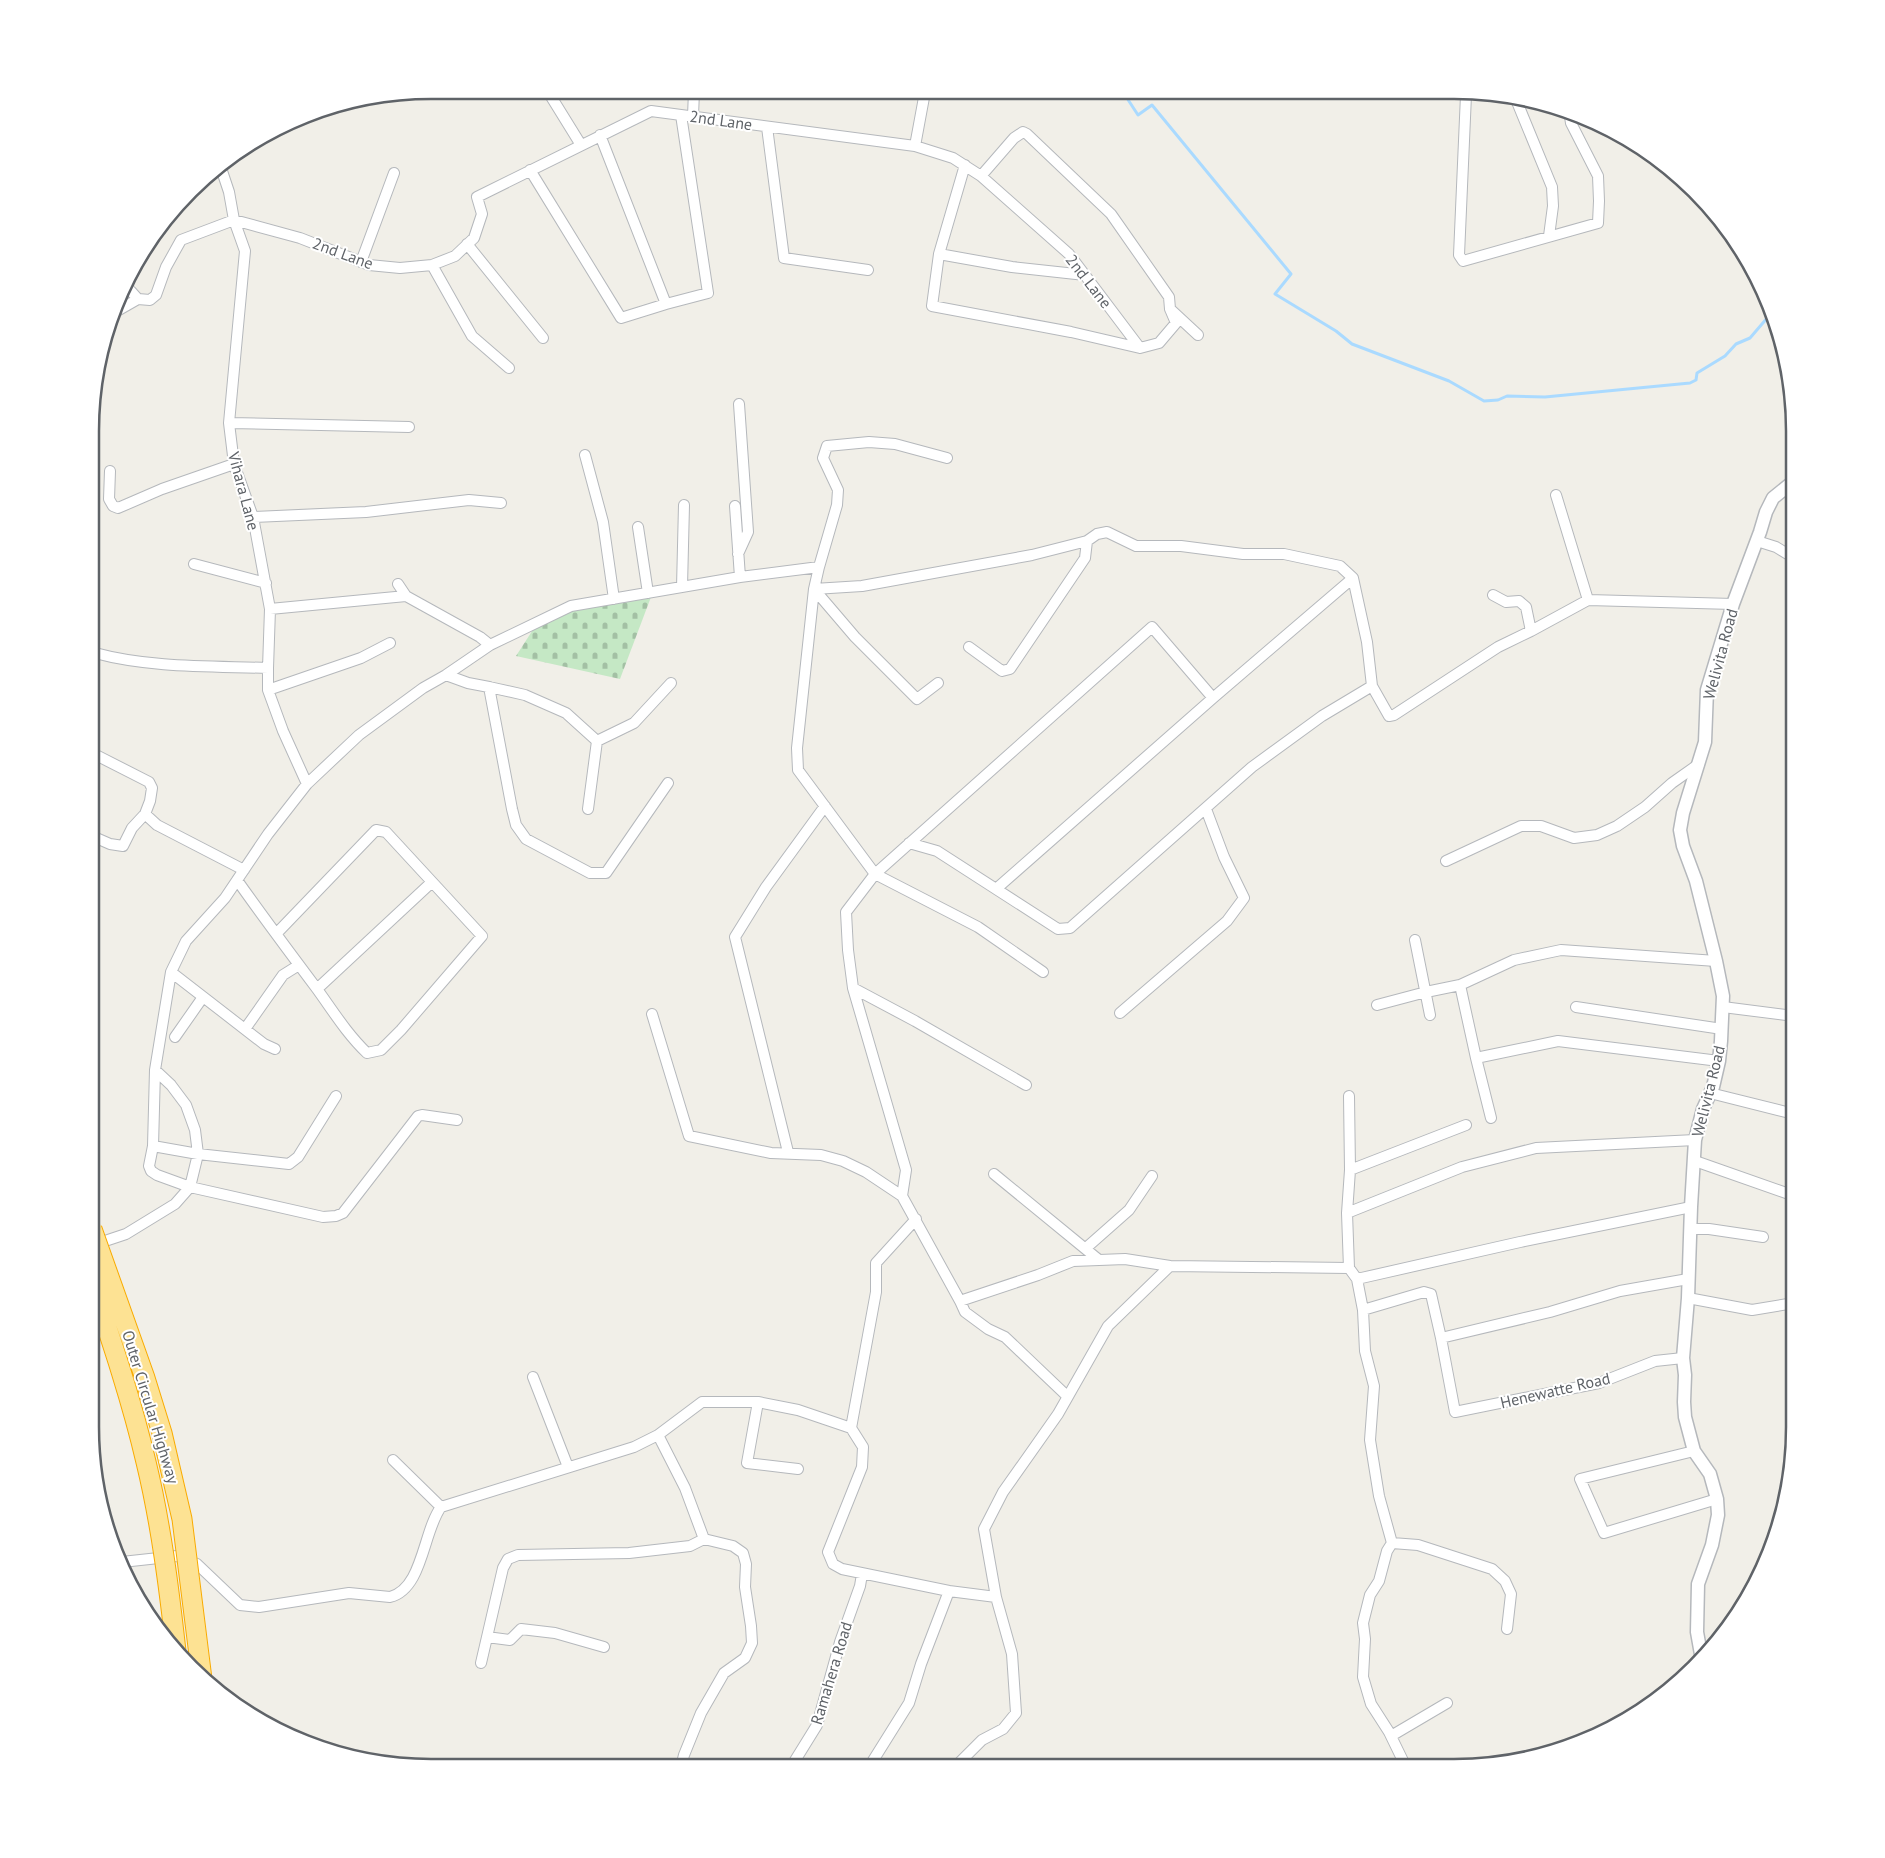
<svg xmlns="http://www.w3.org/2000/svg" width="1885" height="1858" viewBox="0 0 1885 1858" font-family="'PT Sans',sans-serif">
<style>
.cemetery{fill:url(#cemetery-stones)}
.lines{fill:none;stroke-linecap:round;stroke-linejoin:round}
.stream{stroke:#aadaff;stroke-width:3}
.minor-casing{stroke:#b5b8bc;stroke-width:12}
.tertiary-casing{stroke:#b5b8bc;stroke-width:15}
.minor{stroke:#fff;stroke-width:10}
.tertiary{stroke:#fff;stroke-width:12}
.motorway-bridge-casing{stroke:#f9ab00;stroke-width:21;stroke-linecap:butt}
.motorway-bridge{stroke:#fde293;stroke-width:19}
.labels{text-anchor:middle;stroke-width:4;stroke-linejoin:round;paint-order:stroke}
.street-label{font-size:16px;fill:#5f6368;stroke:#fff}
.rim{fill:none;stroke:#5f6368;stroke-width:2.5}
</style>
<defs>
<pattern id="cemetery-stones" width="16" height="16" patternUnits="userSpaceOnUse" patternTransform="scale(1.25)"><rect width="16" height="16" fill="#c5e8c5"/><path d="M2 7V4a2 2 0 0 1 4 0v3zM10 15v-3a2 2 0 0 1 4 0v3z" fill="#a3c0a4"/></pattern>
</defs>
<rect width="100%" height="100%" fill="#f1efe8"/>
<path class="cemetery" d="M651,597L620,679L516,656L536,625L573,610Z"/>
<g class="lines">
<path class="stream" d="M1123,92L1138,115L1152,105L1291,274L1275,294L1336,331L1352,344L1449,381L1484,401L1498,400L1507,396L1545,397L1690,383L1696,380L1697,373L1725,356L1736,344L1750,338L1768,317L1773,314"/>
<defs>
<path id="minor" d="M547,90L581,145
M1466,95L1459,255L1463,261L1598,223L1599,201L1598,176L1571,123L1569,110
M1515,97L1552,187L1553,206L1549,236
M693,116L694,91
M767,127L784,258L868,270
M915,146L925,92L924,91
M220,165L229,192L234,220L245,251L229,423L234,464L253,517L270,609L268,668V690L283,731L307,784
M965,165L939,254L932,306L1071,332L1140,348L1159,343L1176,323L1170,309
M530,170L621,318L666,304L600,135
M981,176L1014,138L1023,132L1027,134L1111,214L1169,297L1170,309L1198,335
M467,244L543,338
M939,254L1012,267L1085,275
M361,262L394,173
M432,265L472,336L509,368
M127,283L129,289L138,299L150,300L156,295L166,267L181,240L234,220L300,238L369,265L400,268L432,265L455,256L474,238L482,214L477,197L651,111L915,146L953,158L981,176L1069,254L1140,348
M666,304L708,293L681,115
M117,311L138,299
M229,423L409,427
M585,455L603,522L614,599
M110,471L109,499L113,506L118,508L162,489L234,464
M1556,495L1588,600
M735,506L740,577
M253,517L366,512L469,500L501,503
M638,527L648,593
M1757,541L1776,547L1794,558
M738,554L748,532L739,404
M194,564L266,583
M819,567L837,505L838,490L823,458L827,446L869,442L895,444L947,458
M398,584L406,596L480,637L490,645
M682,587L684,505
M1493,595L1506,602L1519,601L1526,607L1531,631
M270,609L406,596
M969,647L1002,671L1010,669L1085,558L1087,541
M95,653C150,668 211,666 268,668
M446,675L468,683L489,687L512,809L516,825L526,839L590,873H606L668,783
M938,683L917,699L855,637L814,589L797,748L798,770L875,874L978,927L1043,972
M489,687L525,695L566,713L597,741L588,809
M268,690L361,658L390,643
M597,741L634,723L671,683
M145,814L157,825L244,870
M94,837L110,844L123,846L132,828L145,814L150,801L152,788L149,782L94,754
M909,843L937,851L1058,929L1070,928L1252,767L1322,716L1372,686
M1446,861L1521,826H1541L1574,838L1597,835L1617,826L1645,807L1672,783L1699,764
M237,880C263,917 290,953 317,989C333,1011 347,1034 367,1053L381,1050L401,1030L482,936L386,832L376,830L276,934
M996,889L1213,698L1353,578
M1415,940L1430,1015
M171,972L264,1044L275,1049
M853,988L915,1021L1026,1085
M317,989L432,882
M1377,1005L1426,992L1460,985
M1576,1007L1722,1029
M1723,1007L1794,1016
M1120,1013L1227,921L1244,898L1224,857L1206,809
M652,1014L689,1136L771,1153L821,1155L843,1161L866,1172L902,1196L960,1301L1038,1275L1073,1261L1125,1259L1170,1266
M245,1029L283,975L299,965
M175,1037L203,997
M1476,1058L1558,1041L1719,1061
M1710,1093L1794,1114
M1491,1118L1476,1058L1460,985L1514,960L1561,950L1716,961
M457,1120L422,1115L418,1116L343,1213L336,1216L323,1217L190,1187L157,1175L151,1171L149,1166L153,1146L155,1070L171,972L186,941L225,898L268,834L307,784L359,735L423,688L446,675L490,645L571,606L740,577L819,567L814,589L862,586L1032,555L1087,541L1097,534L1107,532L1136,546H1181L1243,554H1284L1340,566L1353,578L1367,642L1372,686L1389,716L1394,715L1498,647L1531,631L1588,600L1733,604
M153,1146L198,1154L289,1164L298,1157L336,1096
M788,1152L735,937L766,887L825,806
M1695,1161L1789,1194
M1350,1170L1466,1125
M994,1174L1099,1260
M902,1196L906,1170L853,988L848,950L846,912L875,874L1152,627L1213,698
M1347,1213L1350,1170L1349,1096
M1690,1229H1709L1763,1237
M93,1245L126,1234L175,1204L190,1187L198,1154L195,1130L186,1105L171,1085L155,1070
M1086,1248L1129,1210L1152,1176
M1357,1279L1520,1242L1691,1207
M1688,1298L1752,1310L1794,1303
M960,1301L965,1312L988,1329L1005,1337L1067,1396
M1363,1310L1424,1292L1431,1294L1441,1338
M1683,1358L1655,1361L1599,1383L1455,1412L1441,1338L1550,1312L1620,1291L1688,1279
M533,1377L568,1467
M758,1402L747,1463L798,1469
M851,1428L863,1447L862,1467L828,1552L833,1564L842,1569L949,1591
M1694,1451L1580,1479L1604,1533L1717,1499
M393,1460L441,1507
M1392,1543L1379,1496L1370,1440L1374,1386L1365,1351L1363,1310L1357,1279L1349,1268L1347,1213L1462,1167L1536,1148L1695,1140
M1392,1543L1387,1551L1379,1581L1370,1595L1363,1623L1365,1639L1363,1677L1371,1704L1389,1732L1406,1767
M1392,1543L1418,1545L1492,1569L1505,1581L1511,1594L1507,1629
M122,1562L177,1556L197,1564L240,1605L259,1607L349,1593L390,1597C423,1589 423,1531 441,1507L634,1447L658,1435
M996,1597L984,1529L1003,1492L1058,1414L1108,1326L1170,1266L1349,1268
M487,1637L510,1640L521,1629L555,1633L604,1647
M481,1663L503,1568L508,1559L518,1555L629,1553L690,1546L704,1539
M1391,1736L1447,1703
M681,1767L684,1755L701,1713L724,1673L745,1658L752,1643L751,1626L745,1587L746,1564L743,1553L733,1546L704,1539L685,1488L658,1435L702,1402H758L798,1410L851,1428L876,1292V1263L916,1219
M791,1767L817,1725L840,1642L860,1586L862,1574
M869,1767L909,1703L921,1664L949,1591L996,1597L1012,1654L1016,1713L1003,1729L982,1740L955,1767"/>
<path id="tertiary" d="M1702,1660L1697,1632L1698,1584L1712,1545L1718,1515L1717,1499L1710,1474L1694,1451L1685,1417L1684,1402L1685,1375L1683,1358L1688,1298L1691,1207L1695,1140L1703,1109L1713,1087L1719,1061L1721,1041L1723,996L1716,961L1696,881L1683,846L1680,830L1683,813L1705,742L1707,690L1733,604L1760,532L1766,512L1773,498L1794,481"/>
</defs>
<use href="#minor" class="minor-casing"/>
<use href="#tertiary" class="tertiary-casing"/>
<use href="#minor" class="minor"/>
<use href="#tertiary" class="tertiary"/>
<defs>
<path id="motorway-bridge" d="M92,1229L145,1378L162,1433L182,1519L202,1679
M92,1283C112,1342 132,1402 146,1462C161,1524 169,1588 176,1651"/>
</defs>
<use href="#motorway-bridge" class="motorway-bridge-casing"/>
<use href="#motorway-bridge" class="motorway-bridge"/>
</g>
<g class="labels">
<g class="street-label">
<text transform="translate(721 120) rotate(8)" y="6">2nd Lane</text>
<text transform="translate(343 253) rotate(20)" y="6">2nd Lane</text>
<text transform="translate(1089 281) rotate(52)" y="6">2nd Lane</text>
<text transform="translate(244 491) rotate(75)" y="6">Vihara Lane</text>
<text transform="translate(1720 654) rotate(-75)" y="6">Welivita Road</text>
<text transform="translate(1708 1091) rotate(-76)" y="6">Welivita Road</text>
<text transform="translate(1555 1390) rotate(-13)" y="6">Henewatte Road</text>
<text transform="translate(151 1407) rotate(73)" y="6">Outer Circular Highway</text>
<text transform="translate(831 1673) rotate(-73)" y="6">Ramahera Road</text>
</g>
</g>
<path d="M0 0H1885V1858H0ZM431 99H1454A332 332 0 0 1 1786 431V1427A332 332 0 0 1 1454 1759H431A332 332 0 0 1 99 1427V431A332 332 0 0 1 431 99Z" fill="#fff" fill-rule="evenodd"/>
<path class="rim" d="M431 99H1454A332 332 0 0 1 1786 431V1427A332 332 0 0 1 1454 1759H431A332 332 0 0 1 99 1427V431A332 332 0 0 1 431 99Z"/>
</svg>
